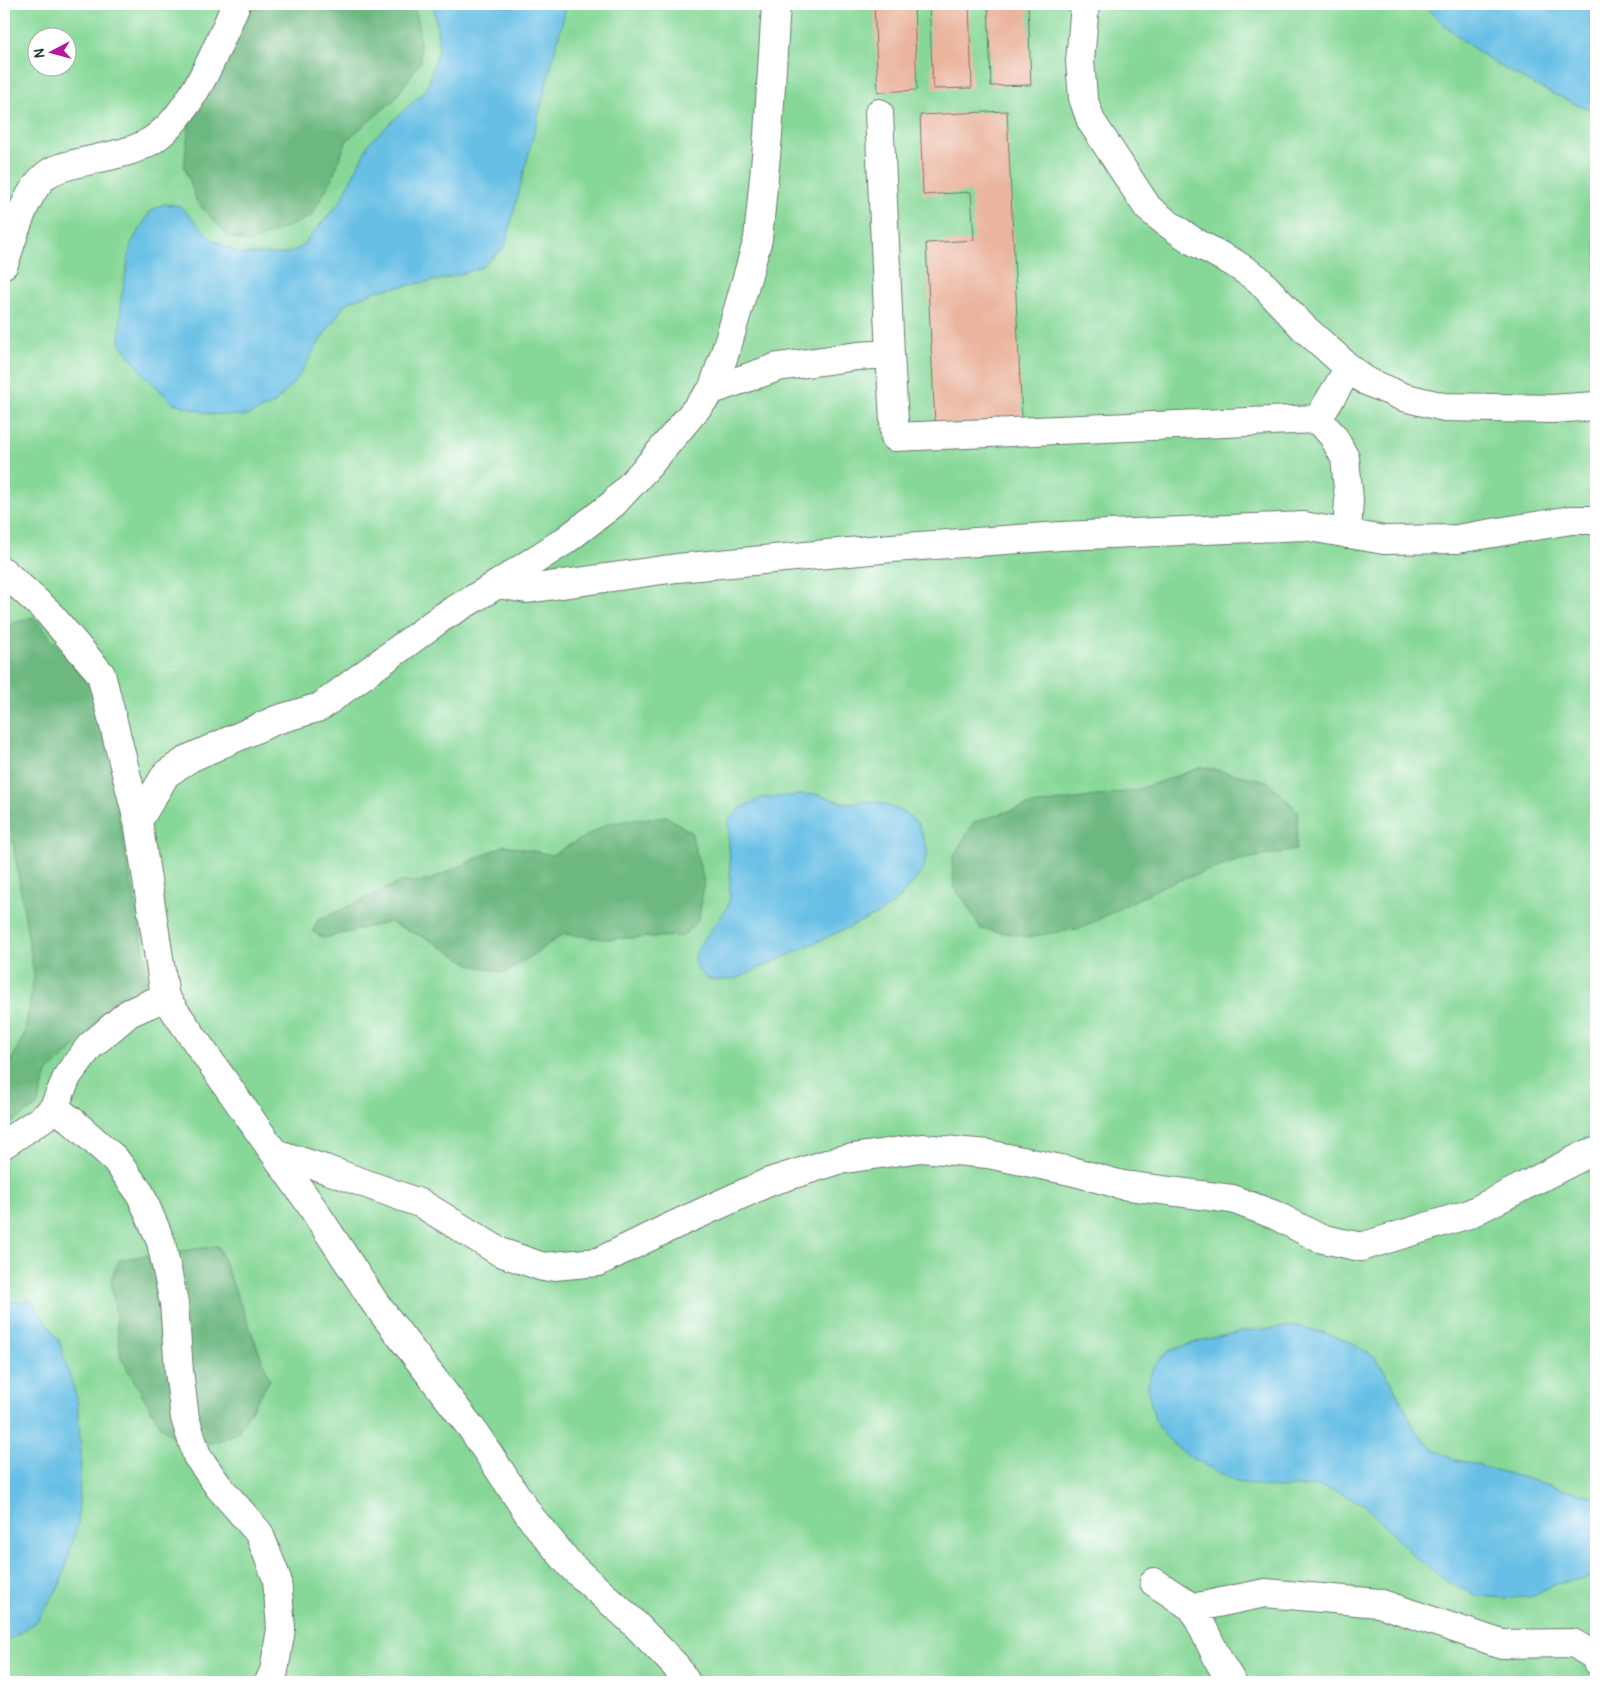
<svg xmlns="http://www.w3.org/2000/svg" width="1600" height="1686" viewBox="0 0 1600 1686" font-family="Pangolin,sans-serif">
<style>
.green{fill:#87d898;stroke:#538a66;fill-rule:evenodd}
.forest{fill:#6db880;stroke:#467a5a}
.water{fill:#68bfe5;stroke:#447e8c}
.building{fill:#eab49d}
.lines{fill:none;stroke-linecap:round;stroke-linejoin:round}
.minor-casing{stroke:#6b7a6f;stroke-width:30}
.minor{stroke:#fff;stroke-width:28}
</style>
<rect width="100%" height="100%" fill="#fff"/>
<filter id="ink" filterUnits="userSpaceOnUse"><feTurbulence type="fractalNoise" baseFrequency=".02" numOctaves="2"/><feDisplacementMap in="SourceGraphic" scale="10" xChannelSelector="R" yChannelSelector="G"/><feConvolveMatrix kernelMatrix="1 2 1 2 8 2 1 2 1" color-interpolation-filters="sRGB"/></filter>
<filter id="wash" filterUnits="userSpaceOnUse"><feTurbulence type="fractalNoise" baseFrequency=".0096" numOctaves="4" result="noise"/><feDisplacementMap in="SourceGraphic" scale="20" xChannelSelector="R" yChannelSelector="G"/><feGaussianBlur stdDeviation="1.12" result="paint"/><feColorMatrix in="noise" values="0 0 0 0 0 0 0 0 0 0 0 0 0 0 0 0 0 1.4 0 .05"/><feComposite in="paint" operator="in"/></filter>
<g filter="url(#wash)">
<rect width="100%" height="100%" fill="#f9ecdc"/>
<path class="green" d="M4,4H1596V1682H4ZM38,38H68V68H38Z"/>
<path class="forest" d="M247,4H413L418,19L421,61L394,100L347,140L331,181L310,217L249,243L228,236L197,202L184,165L189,124L208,88Z
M34,617L96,693L148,972L142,995L97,1026L47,1073L37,1106L4,1128V1077L25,1032L34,975L4,786V626Z
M1203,767L1267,781L1298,811L1296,850L1240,860L1165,885L1082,928L1028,937L981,929L964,900L954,889L952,859L974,822L1026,806L1133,791Z
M666,816L691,832L704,882L699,919L683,936L605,939L564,934L505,973L472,965L428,939L389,922L324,938L313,932L317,921L401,882L428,881L505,845L552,855L609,823Z
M218,1246L270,1380L237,1433L213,1443L178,1441L161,1427L121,1358L111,1279L120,1259Z"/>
<path class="water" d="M434,4H567L505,246L481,268L444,279L376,291L346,303L321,339L297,379L274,404L246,416L210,414L173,403L144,375L120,342L121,299L131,244L150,212L163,204L180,206L212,239L239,254H286L301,247L340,202L369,143L427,89L439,47Z
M1423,4H1596V112C1532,87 1470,55 1423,4Z
M815,794L844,803L876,801L906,813L919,825L928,852L923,871L896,902L878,914L738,978C725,980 712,984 702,974C678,952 723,925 729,902C730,898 729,892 730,887C731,865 728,843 728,821L741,808L761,798Z
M31,1300L59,1341L77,1399L81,1453L78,1524L60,1585L37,1621L4,1643V1305L17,1301Z
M1297,1326L1322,1332L1351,1342L1377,1359L1392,1383L1415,1429L1431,1447L1453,1459L1596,1497V1576L1556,1584L1529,1597L1504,1598L1477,1596L1449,1583L1415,1557L1365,1505L1338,1492L1318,1486L1276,1488L1236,1482L1183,1453L1164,1435L1155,1420L1147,1387L1153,1367L1169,1351L1203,1340L1245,1331Z"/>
<g id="blocks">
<path class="building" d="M874,4H914L917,90L878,92Z
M929,4H969L972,88L933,89Z
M988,4H1028L1031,85L991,86Z
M1007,111L1022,420L935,425L926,243L974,240L971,192L923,195L920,115Z"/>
</g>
</g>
<g filter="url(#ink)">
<use href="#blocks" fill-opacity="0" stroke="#6b7a6f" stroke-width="1"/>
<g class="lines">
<defs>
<path id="minor" d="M1085,4L1080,61L1083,98L1091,121L1148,208L1167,223L1193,241L1234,263L1258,279L1303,327L1349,368L1366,381L1403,397L1444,407L1552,409L1596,406
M879,113L890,354
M4,264C13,238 26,188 49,173C62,165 85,162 100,158C119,154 138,150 154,139C192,113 218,46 236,4
M712,390L778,367L858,356L890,354L895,437L1318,419L1333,436L1345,458L1349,499L1347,534
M1318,419L1349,368
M4,572L47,611L101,674L138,821L165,997L129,1013L90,1046L68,1075L54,1107L46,1116L4,1144
M498,584L527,589L677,568L892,548L1061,536L1304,526L1384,540L1457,539L1571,520H1596
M138,821L166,774L190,758L276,720L320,707L441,618L498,584L566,540L613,504L649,465L712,390L728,344L758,239L768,135L776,4
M165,997L310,1204L375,1303L472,1429L532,1519L571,1566L632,1621L675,1665L686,1682
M54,1107L71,1120L115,1159L140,1193L161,1242L174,1303L179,1371L185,1418L197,1456L219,1487L259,1533L277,1579L281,1629L274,1671L269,1682
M275,1153L325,1169L422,1204L500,1252L543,1267L598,1262L668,1228L769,1182L839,1160L921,1148L988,1154L1075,1172L1122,1185L1232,1199L1275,1215L1319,1238L1361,1247L1469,1214L1587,1154L1596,1152
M1154,1582L1193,1608L1220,1663L1232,1682
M1193,1608L1265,1593L1379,1603L1502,1644L1573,1643L1593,1655L1596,1660"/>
</defs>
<use href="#minor" class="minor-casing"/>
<use href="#minor" class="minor"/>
</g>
</g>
<rect width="1600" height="1686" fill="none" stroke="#fff" stroke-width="20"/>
<g transform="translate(52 52) rotate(264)"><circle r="24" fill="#ffffff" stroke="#a5b1ae"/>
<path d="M0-4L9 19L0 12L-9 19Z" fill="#b5179e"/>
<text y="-8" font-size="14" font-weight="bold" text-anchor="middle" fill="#1f3d34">N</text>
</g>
</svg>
